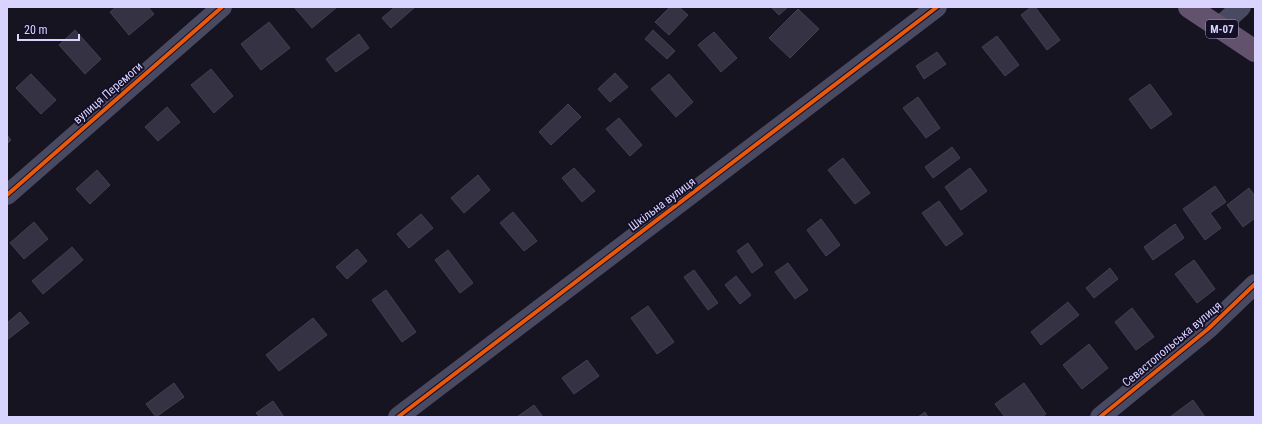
<svg xmlns="http://www.w3.org/2000/svg" width="1262" height="424" viewBox="0 0 1262 424" font-family="'Roboto Condensed',sans-serif">
<style>
.building{fill:#343243;stroke:#433f54}
.lines{fill:none;stroke-linecap:round;stroke-linejoin:round}
.minor{stroke:#4a4962;stroke-width:20}
.trunk{stroke:#62526e;stroke-width:22}
.cycleway-casing{stroke:#130f26;stroke-width:6}
.cycleway{stroke:#e8590c;stroke-width:4}
.labels{text-anchor:middle;stroke-width:4;stroke-linejoin:round;paint-order:stroke}
.shield{fill:#130f26;stroke:#9e99be;stroke-width:1}
.shield-label{font-size:11px;font-weight:bold;fill:#d9d4ff}
.street-label{font-size:12px;fill:#d9d4ff;stroke:#130f26}
</style>
<rect width="100%" height="100%" fill="#161421"/>
<path class="building" d="M116,7H148L154,14L129,35L110,12Z
M294,7H337L312,28Z
M395,7H415L391,28L382,18Z
M670,7H679L688,15L669,35L655,22Z
M771,7H788L779,15Z
M1031,7H1035L1060,40L1047,50L1021,15Z
M798,9L819,29L790,58L769,38Z
M269,22L290,48L261,70L241,44Z
M75,30L101,59L85,74L59,45Z
M653,30L675,51L667,59L645,39Z
M714,32L737,58L721,72L698,45Z
M359,34L369,48L336,72L326,59Z
M997,36L1019,65L1005,76L982,47Z
M937,52L946,64L924,79L916,66Z
M211,69L233,96L214,113L191,85Z
M615,73L628,87L610,102L598,89Z
M31,74L56,100L41,114L16,88Z
M669,74L693,102L676,117L651,89Z
M1150,84L1172,114L1151,129L1129,99Z
M918,97L940,128L926,138L903,108Z
M568,104L581,117L551,145L539,132Z
M167,107L180,122L158,141L145,127Z
M619,118L642,145L630,156L606,129Z
M7,135L11,140L7,144Z
M952,147L960,158L933,178L925,167Z
M843,158L870,193L855,204L828,170Z
M574,168L595,191L582,202L562,178Z
M970,168L987,191L961,210L945,187Z
M97,170L110,185L90,204L76,189Z
M478,175L490,190L464,213L451,198Z
M1215,186L1226,202L1210,213L1221,228L1205,240L1183,209Z
M1249,188L1255,196V218L1243,227L1227,205Z
M939,201L963,234L946,246L922,213Z
M513,212L537,241L524,251L500,223Z
M421,214L433,228L409,248L397,234Z
M821,219L840,245L826,256L807,230Z
M34,222L48,239L24,259L10,243Z
M1175,224L1184,238L1153,260L1144,247Z
M748,243L763,265L752,273L737,251Z
M72,247L83,260L43,294L32,281Z
M357,249L367,261L347,279L336,267Z
M448,250L473,283L460,293L435,260Z
M1194,260L1215,289L1197,303L1175,274Z
M788,263L808,290L795,299L775,272Z
M1110,268L1118,279L1094,298L1086,288Z
M694,270L718,303L708,310L684,277Z
M736,276L751,295L740,304L725,285Z
M386,290L416,332L402,342L372,300Z
M1068,302L1079,315L1041,345L1031,332Z
M648,306L674,342L657,354L631,318Z
M1132,308L1154,337L1136,350L1115,322Z
M20,312L29,323L7,340V323Z
M313,318L327,335L279,371L266,355Z
M1089,344L1108,368L1082,389L1063,365Z
M587,360L599,376L574,394L562,378Z
M174,383L184,397L156,417L146,404Z
M1024,383L1046,414L1042,417H1005L995,404Z
M1193,400L1205,417H1170Z
M273,401L284,417H260L256,413Z
M534,405L543,417H517Z
M925,412L928,417H918Z"/>
<g class="lines">
<path class="minor" d="M1219,27L1241,7
M7,195L222,7
M398,417L937,7
M1100,417L1208,329L1255,284"/>
<path class="trunk" d="M1189,7L1255,51"/>
<defs>
<path id="cycleway" d="M7,195L222,7
M398,417L937,7
M1100,417L1208,329L1255,284"/>
</defs>
<use href="#cycleway" class="cycleway-casing"/>
<use href="#cycleway" class="cycleway"/>
</g>
<g class="labels">
<rect class="shield" x="1206" y="20" width="32" height="18" rx="3"/>
<g class="shield-label">
<text x="1222" y="33">М-07</text>
</g>
<g class="street-label">
<text transform="translate(108 93) rotate(-41)" y="4">вулиця Перемоги</text>
<text transform="translate(662 204) rotate(-37)" y="4">Шкільна вулиця</text>
<text transform="translate(1172 344) rotate(-40)" y="4">Севастопольська вулиця</text>
</g>
</g>
<rect width="1262" height="424" fill="none" stroke="#d9d4ff" stroke-width="16"/>
<path d="M18 34v6h61v-6" fill="none" stroke="#d9d4ff" stroke-width="2"/>
<text x="24" y="34" font-size="12" fill="#d9d4ff" stroke="#130f26" stroke-width="3" paint-order="stroke">20 m</text>
</svg>
